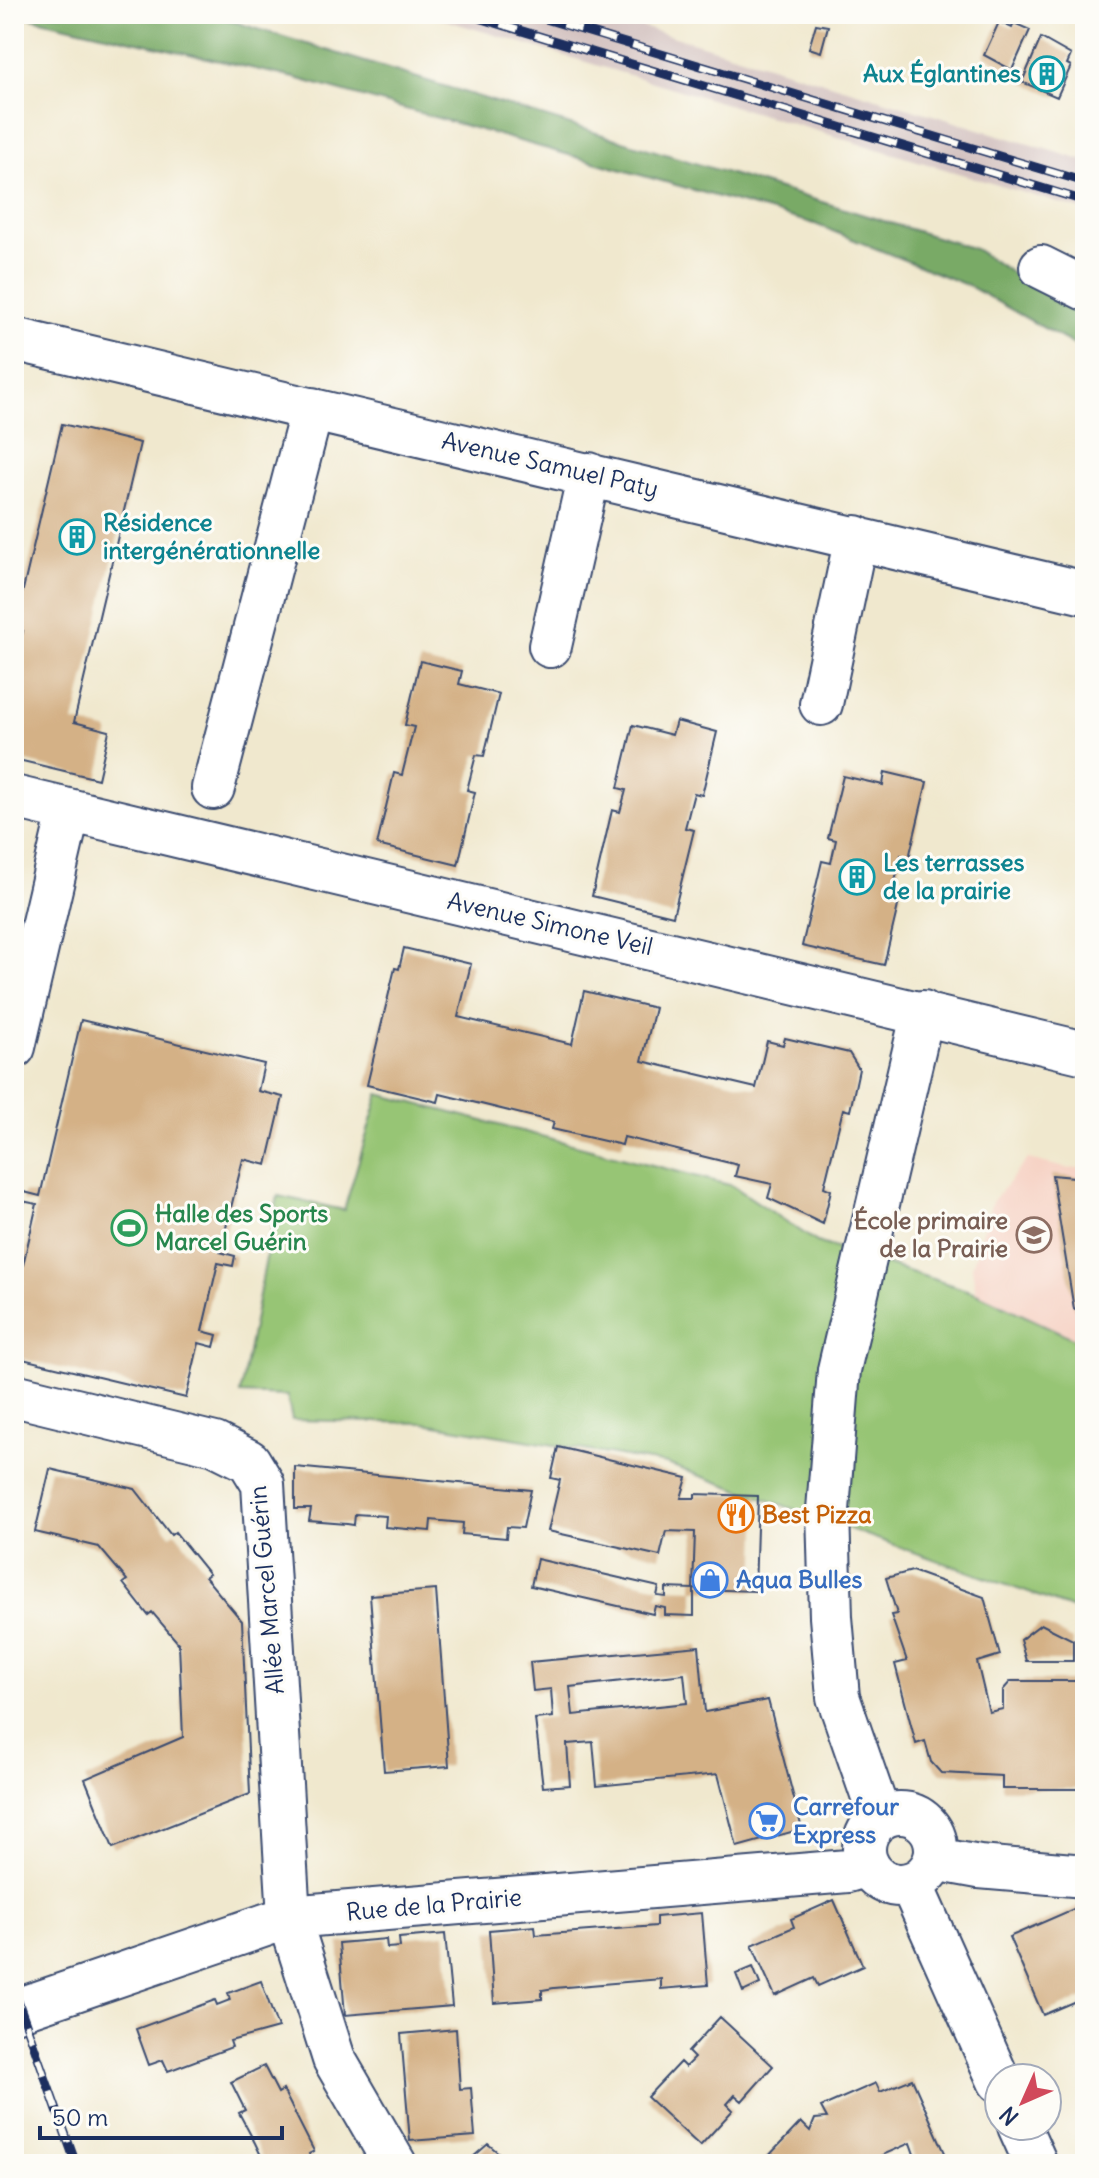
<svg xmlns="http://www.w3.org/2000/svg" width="1099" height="2178" viewBox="0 0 1099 2178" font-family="Delius,sans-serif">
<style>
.built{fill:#f6d2c4}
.industrial{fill:#d1bfbe}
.green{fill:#97c574;stroke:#597a69;stroke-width:2}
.forest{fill:#79aa66;stroke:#4a6c62;stroke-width:2}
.building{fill:#d4b186;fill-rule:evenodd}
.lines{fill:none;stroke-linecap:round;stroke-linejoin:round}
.minor-casing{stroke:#3b4b6f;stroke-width:46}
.minor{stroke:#fff;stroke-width:42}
.rail-casing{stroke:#1b2f5e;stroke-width:9}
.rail{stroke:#fdfcf7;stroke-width:6;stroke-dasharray:18;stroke-linecap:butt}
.labels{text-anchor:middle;stroke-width:6;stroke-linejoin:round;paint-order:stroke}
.culture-label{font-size:24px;font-weight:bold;fill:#0d838f;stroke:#fdfcf7;text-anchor:start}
.street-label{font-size:24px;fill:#1b2f5e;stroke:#fdfcf7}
.leisure-label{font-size:24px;font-weight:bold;fill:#27864d;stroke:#fdfcf7;text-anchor:start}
.education-label{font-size:24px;font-weight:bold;fill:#785e54;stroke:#fdfcf7;text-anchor:end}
.food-label{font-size:24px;font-weight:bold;fill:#c56008;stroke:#fdfcf7;text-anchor:start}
.shop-label{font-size:24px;font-weight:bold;fill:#366cbe;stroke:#fdfcf7;text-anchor:start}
</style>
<rect width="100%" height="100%" fill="#fdfcf7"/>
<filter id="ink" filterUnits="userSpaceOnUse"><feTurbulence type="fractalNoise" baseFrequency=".0125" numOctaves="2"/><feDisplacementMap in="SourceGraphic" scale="16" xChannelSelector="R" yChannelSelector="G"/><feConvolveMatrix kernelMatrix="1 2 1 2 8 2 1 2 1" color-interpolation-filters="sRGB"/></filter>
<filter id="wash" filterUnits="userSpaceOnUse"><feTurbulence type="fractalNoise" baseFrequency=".006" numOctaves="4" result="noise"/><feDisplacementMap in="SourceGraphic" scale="32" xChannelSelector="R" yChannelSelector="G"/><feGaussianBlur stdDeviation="1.8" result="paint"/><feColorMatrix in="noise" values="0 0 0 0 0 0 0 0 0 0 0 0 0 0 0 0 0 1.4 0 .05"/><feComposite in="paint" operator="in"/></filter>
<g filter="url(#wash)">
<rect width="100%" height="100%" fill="#f0e8ce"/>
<path class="built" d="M1028,1159L1070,1169L1085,1167V1344L976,1293L972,1267L992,1202Z"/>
<path class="industrial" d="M425,14H599L1085,161V211Z"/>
<path class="green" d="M379,1094L733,1186L817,1242L976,1293L1085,1344V1613L667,1464L424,1423L292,1420L287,1396L240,1394L278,1196L344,1210Z"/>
<path class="forest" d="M14,14H209L975,249L1085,320V351L969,286L815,224L295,78Z"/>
<g id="blocks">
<path class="building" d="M999,22L1012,28L1014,23L1030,30L1012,70L984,55Z
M816,24L828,26L821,52L809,48Z
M1041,38L1071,55L1067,64L1071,66L1057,97L1022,82Z
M62,424L140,443L74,722L109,731L98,779L14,759V651L18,652L23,631L14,628Z
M420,661L462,671L459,684L499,694L484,756L476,755L467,790L475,792L458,865L377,845L394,773L402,775L414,727L405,725Z
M676,721L717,732L702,795L694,793L685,828L694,830L673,916L592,896L612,810L620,812L625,794L626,790L618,788L633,725L672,735Z
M885,772L927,782L909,858L901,855L893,891L901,893L884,965L802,946L822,861L831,863L836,840L828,838L843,776L883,785Z
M404,948L471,964L458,1017L572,1044L584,991L655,1008L642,1061L756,1088L767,1041L783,1045L785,1038L849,1053L859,1069L850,1111L843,1109L824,1187L831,1190L823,1224L768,1198L772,1184L735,1176L738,1165L624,1137L622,1145L552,1129L554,1122L440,1094L438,1102L367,1085L395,968L399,969Z
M81,1020L264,1064L258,1091L283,1097L267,1165L243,1159L220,1252L235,1256L233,1266L218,1263L202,1331L217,1335L214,1347L199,1343L186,1398L14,1357V1286L18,1287L37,1204L22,1201L24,1192L40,1196Z
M1052,1175L1085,1178V1307L1074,1309Z
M558,1447L687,1478L681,1498H695V1494L758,1496L755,1591L694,1589V1616L665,1615V1608L655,1606L653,1614L531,1586L537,1559L659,1587L657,1596L666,1597V1588L693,1589L695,1532L666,1531L660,1556L548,1531L560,1480L551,1478Z
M295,1467L531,1490L523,1528L507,1527L506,1538L462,1534L463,1523L431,1520L430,1531L385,1527L386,1516L355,1514L354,1525L347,1524L309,1521L311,1509H295Z
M50,1469L135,1489L171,1535L175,1532L209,1574L205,1577L242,1621L250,1794L113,1848L85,1779L183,1737L179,1644L152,1612L148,1615L123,1583L127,1580L99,1547L35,1532Z
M912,1571L984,1597L1000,1655L977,1662L989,1712L1003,1709V1690L1011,1681H1085V1789H1002V1776L941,1773L931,1762L925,1741L916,1744L895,1664L907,1661L891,1615L897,1614L886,1578Z
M436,1590L449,1766L384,1771L370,1595Z
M1041,1624L1073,1640V1661H1026L1020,1640Z
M699,1646L705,1712L768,1700L802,1829L737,1847L718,1774L597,1786L593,1742L567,1744L570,1785L543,1787L535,1719L553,1717L551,1689L533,1691L530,1662ZM684,1674L687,1703L573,1715L570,1687Z
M834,1900L863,1966L818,1986L814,1978L775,1996L752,1945L794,1927L791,1919Z
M1085,1904V1997L1043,2015L1009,1937Z
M702,1913L708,1985L661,1989V1979L554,1988L542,1990V1999L494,2003L489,1930L535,1926L536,1935L656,1926V1917Z
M445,1934L452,2006L345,2015L339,1943L386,1939L387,1948L400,1947L399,1938Z
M753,1967L760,1984L743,1992L736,1974Z
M261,1981L278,2028L230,2041L232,2047L168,2071L163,2060L149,2065L136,2029L215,2000L217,2005L230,2000L228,1993Z
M720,2017L773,2066L742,2101L735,2095L727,2104L733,2110L700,2146L647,2097L680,2062L685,2067L694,2058L688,2052Z
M456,2029L460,2089L471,2088L475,2136L410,2141L401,2034Z
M264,2066L278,2093L283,2090L314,2151L309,2154L314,2164H265L255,2143L239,2113L245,2110L231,2082Z
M912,2079L950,2164H898L915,2157L910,2143L862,2164H761L801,2122L810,2131L815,2119L827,2118L821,2107L876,2083L880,2092Z
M488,2144L512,2164H465Z"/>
</g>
</g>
<g filter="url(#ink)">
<use href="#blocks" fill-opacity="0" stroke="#3b4b6f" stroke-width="2"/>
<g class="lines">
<defs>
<path id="minor" d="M1041,267L1085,289
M14,339L1085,593
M550,646L589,474
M821,704L856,537
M213,788L312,409
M14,797L1085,1053
M14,1047L69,811
M14,1395L215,1444L249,1461L263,1484L289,1917L334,2059L395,2164
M864 1849a36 36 0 1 1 72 0a36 36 0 1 1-72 0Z
M880,1818L838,1697L831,1617L828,1510L839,1370L923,1012
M935,1859L979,1867L1085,1876
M911,1884L999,2081
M14,2011L289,1917L848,1871L868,1865
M1019,2126L1036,2164"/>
</defs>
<use href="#minor" class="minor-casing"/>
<use href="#minor" class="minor"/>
<defs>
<path id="rail" d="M466,14L1085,201
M529,14L1085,182
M14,1990L76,2164"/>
</defs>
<use href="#rail" class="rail-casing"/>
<use href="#rail" class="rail"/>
</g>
</g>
<defs>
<symbol id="building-ring" viewBox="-11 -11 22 22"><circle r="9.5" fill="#fdfcf7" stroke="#0f9aa8" stroke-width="1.5"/><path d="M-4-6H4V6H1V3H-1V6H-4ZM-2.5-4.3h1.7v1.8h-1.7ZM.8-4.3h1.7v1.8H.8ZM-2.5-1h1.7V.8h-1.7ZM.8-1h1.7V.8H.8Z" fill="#0f9aa8"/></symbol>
<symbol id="stadium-ring" viewBox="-11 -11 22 22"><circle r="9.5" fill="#fdfcf7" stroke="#2e9e5b" stroke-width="1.5"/><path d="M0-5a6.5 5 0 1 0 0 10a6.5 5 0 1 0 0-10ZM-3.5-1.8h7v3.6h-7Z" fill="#2e9e5b"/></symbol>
<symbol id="school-ring" viewBox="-11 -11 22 22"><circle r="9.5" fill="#fdfcf7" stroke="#8d6e63" stroke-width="1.5"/><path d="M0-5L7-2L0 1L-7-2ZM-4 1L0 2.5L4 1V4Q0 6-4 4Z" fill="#8d6e63"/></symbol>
<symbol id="restaurant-ring" viewBox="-11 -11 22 22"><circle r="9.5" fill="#fdfcf7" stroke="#e8710a" stroke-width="1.5"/><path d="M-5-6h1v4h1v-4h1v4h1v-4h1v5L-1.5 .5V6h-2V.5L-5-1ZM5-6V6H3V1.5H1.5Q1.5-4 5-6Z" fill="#e8710a"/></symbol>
<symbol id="shop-ring" viewBox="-11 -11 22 22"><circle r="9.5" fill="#fdfcf7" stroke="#3f7fe0" stroke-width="1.5"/><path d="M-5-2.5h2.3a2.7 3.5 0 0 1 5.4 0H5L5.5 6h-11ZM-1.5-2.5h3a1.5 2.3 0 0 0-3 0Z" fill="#3f7fe0"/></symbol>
<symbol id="supermarket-ring" viewBox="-11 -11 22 22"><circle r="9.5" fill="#fdfcf7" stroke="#3f7fe0" stroke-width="1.5"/><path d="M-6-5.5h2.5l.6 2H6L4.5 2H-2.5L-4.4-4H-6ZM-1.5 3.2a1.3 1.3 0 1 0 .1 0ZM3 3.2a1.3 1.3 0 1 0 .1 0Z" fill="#3f7fe0"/></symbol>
</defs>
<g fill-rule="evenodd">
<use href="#building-ring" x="1027" y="54" width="40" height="40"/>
<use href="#building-ring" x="57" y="517" width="40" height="40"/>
<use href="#building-ring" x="837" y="857" width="40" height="40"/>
<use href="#stadium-ring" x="109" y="1208" width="40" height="40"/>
<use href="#school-ring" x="1014" y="1215" width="40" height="40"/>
<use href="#restaurant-ring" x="716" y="1495" width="40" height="40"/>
<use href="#shop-ring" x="690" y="1560" width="40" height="40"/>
<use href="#supermarket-ring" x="747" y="1801" width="40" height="40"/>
</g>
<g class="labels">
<g class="culture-label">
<text x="1021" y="82" text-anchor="end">Aux Églantines</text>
<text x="103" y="531">Résidence<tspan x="103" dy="28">intergénérationnelle</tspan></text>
<text x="883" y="871">Les terrasses<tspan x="883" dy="28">de la prairie</tspan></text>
</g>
<g class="street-label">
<text transform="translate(550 465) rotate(13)" y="8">Avenue Samuel Paty</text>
<text transform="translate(550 924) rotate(13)" y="8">Avenue Simone Veil</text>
<text transform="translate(267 1590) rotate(-95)" y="8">Allée Marcel Guérin</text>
<text transform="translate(434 1905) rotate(-5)" y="8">Rue de la Prairie</text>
</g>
<g class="leisure-label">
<text x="155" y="1222">Halle des Sports<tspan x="155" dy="28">Marcel Guérin</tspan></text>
</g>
<g class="education-label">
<text x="1008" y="1229">École primaire<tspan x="1008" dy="28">de la Prairie</tspan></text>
</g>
<g class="food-label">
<text x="762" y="1523">Best Pizza</text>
</g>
<g class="shop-label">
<text x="736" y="1588">Aqua Bulles</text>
<text x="793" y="1815">Carrefour<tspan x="793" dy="28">Express</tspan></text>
</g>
</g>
<rect width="1099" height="2178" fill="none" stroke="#fdfcf7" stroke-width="48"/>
<g transform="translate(1023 2102) rotate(225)"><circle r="38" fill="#fdfcf7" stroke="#a3aaba" stroke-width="2"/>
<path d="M0-6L14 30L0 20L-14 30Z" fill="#d1495b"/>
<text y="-12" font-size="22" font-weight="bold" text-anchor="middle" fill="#1b2f5e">N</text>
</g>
<path d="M40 2126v12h242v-12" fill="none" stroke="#1b2f5e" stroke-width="4"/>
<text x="52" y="2126" font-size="24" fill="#1b2f5e" stroke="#fdfcf7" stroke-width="6" paint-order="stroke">50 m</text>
</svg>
